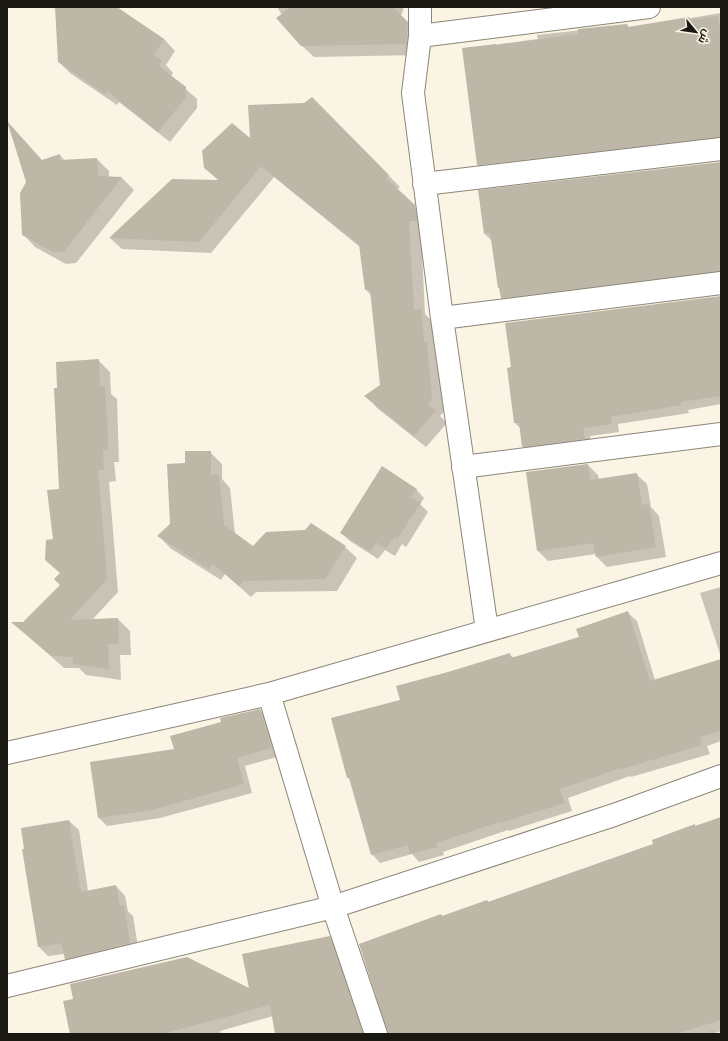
<svg xmlns="http://www.w3.org/2000/svg" width="728" height="1041" viewBox="0 0 728 1041" font-family="Cabin,Cairo,sans-serif">
<style>
.shadow{fill:#0003}
.building{fill:#bdb7a8}
.lines{fill:none;stroke-linecap:round;stroke-linejoin:round}
.minor-casing{stroke:#8c8678;stroke-width:24}
.minor{stroke:#fff;stroke-width:22}
</style>
<rect width="100%" height="100%" fill="#faf4e4"/>
<path class="shadow" d="M56,7H115L164,39L175,51L166,65L173,73L171,76L197,99V108L170,142L119,102L117,105L70,73L59,62Z
M277,7H404L401,16L419,35L418,55L314,57L301,45Z
M721,13V145L486,172L478,165L463,49L538,39L537,35L627,25L630,28Z
M312,98L400,187L397,190L426,218L421,232L425,314L433,322L435,351L439,354L444,412L440,416L447,423L426,447L377,408L366,396L381,386L372,296L366,290L360,247L274,177L211,253L122,249L110,238L219,181L204,167L251,140Z
M60,155L65,161L97,159L109,171V178H122L134,190L76,263L66,264L35,247L23,234L43,161Z
M721,163V279L510,305L502,298L492,241L485,234Z
M721,297V404L688,410L689,413L618,424L619,432L590,436L592,446L531,454L523,446L521,429L515,423Z
M98,360L110,372L111,394L117,399L119,462H114L116,481L109,482L118,592L92,620L118,619L130,631L131,655H120L121,680L86,675L79,668H64L14,623H24L61,585V574L54,540L60,490L58,389Z
M210,452L222,464V479L230,488L235,534L253,547H345L357,558L337,591L256,592L251,597L225,574L221,580L170,548L159,536L171,524L186,464Z
M588,465L598,475L599,480L636,474L647,484L651,507L659,516L666,557L607,567L597,557L596,554L548,561L538,551Z
M416,489L424,498L420,504L428,512L406,547L402,544L395,556L385,550L378,559L350,541L341,533Z
M721,587V657L700,593Z
M628,613L637,621L655,680L721,660V741L707,746L710,754L631,777L630,776L568,798L572,811L509,831L508,830L443,852L444,855L419,862L412,854L380,863L372,854L351,780L348,778L401,701L448,673L509,654L514,658L580,638Z
M260,710L268,718L280,756L245,766L252,793L160,818L107,826L99,818L175,750L222,723Z
M721,818V1031L712,1034H440L441,915L443,917L487,901L489,902L654,844L695,825L696,826Z
M69,821L79,830L88,891L116,886L125,896L128,911L133,916L139,953L75,968L65,959L64,954L48,956L39,947Z
M329,937L339,947L369,1034H277L273,1016L220,1031L221,1034H71L250,990Z"/>
<path class="building" d="M55,7H117L164,39L154,55L162,61L159,66L186,87V97L158,132L107,91L105,94L58,62Z
M291,7H393L408,22L406,44L301,46L276,18Z
M718,16L721,37V137L477,165L462,48L496,44V45L578,34V29L627,24L628,27L689,17V20Z
M312,97L389,175L386,178L415,205L417,221H409L414,310L421,309L424,342H427L432,400L427,405L436,410L414,436L364,396L380,385L370,290H365L359,245L261,166L199,242L109,238L172,179L219,180L204,168L202,151L232,123L250,138L248,105L304,103Z
M7,121L42,160L60,154V160L97,158L98,176L122,177L64,252H53L22,235L20,193L26,182Z
M721,162V271L501,298L499,288H498L490,233L484,234L478,190Z
M721,296V396L681,402V405L611,417L612,424L583,428L585,439L522,447L519,423H514L507,368L511,367L505,323Z
M99,359L100,387L105,386L108,436V450H103L104,470H98L107,579L70,620L118,618L119,644H108L109,669L73,664V657L51,656L11,622H23L60,585L54,579L60,573L45,560L46,540L53,539L47,490L59,489L54,388H57L56,362Z
M185,451H211V475H219L224,525L253,546L266,532L305,530L311,523L346,546L325,579L244,581L239,586L213,564L209,569L157,536L170,524L167,464L185,463Z
M588,464L590,480L637,473L642,505L649,504L656,547L596,557L593,543L537,551L526,472Z
M382,466L417,489L411,497L421,503L397,539L394,537L386,549L376,542L370,552L340,533Z
M628,611L650,681L721,659V731L700,737L702,745L622,769L621,768L560,789L565,803L500,823L499,822L436,843L437,847L410,854L408,845L371,855L349,778H347L331,718L400,700L396,686L448,672L510,653L511,658L579,637L576,629Z
M260,709L272,748L237,758L244,784L152,810L98,818L90,762L174,749L170,736L221,722L220,718Z
M721,817V1020L676,1034H388L359,944L441,914L442,916L487,900L488,902L653,844L652,840L695,824V826Z
M69,820L81,892L116,885L120,906L124,905L130,943L65,959L61,943L38,947L22,849H24L21,828Z
M330,936L363,1034H275L270,1005L162,1034H70L63,1001L73,999L70,984L187,957L249,988L242,954Z"/>
<g class="lines">
<defs>
<path id="minor" d="M420,7V36L413,93L442,318L487,630
M420,36L649,7
M424,184L721,149
M442,318L721,283
M463,467L721,434
M269,694L333,907L376,1034
M7,753L269,694L721,563
M7,986L333,907L614,815L721,776"/>
</defs>
<use href="#minor" class="minor-casing"/>
<use href="#minor" class="minor"/>
</g>
<rect width="728" height="1041" fill="none" stroke="#1a1813" stroke-width="16"/>
<g transform="translate(696 32) rotate(119)" stroke="#faf4e4" stroke-width="3" paint-order="stroke">
<path d="M0-3L7 15L0 10L-7 15Z" fill="#1a1813"/>
<text y="-6" font-size="11" font-weight="bold" text-anchor="middle" fill="#1a1813">ش</text>
</g>
</svg>
